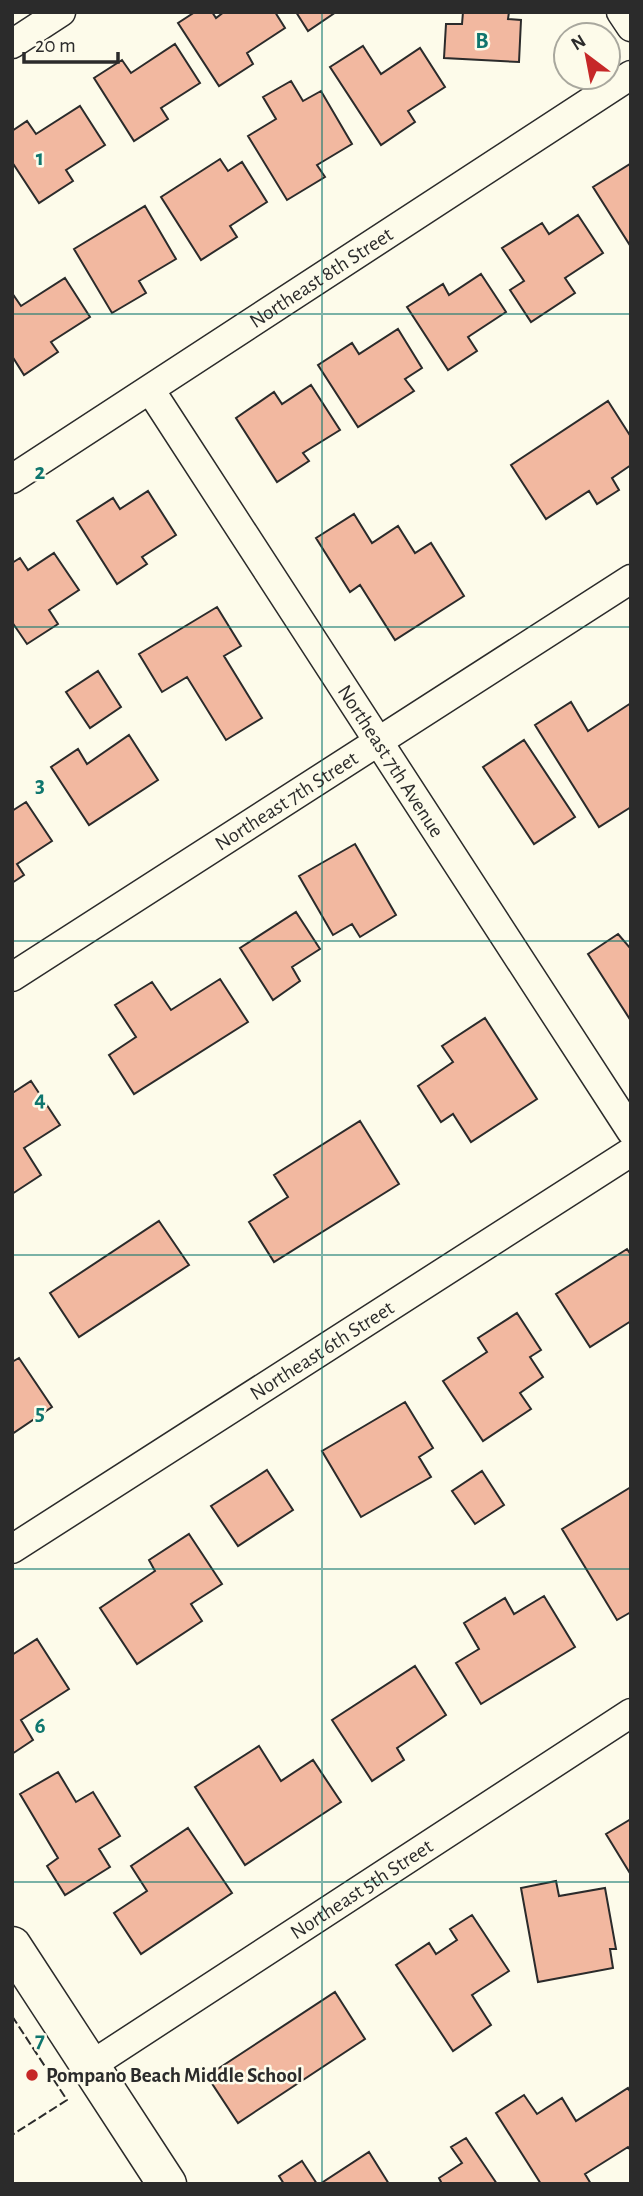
<svg xmlns="http://www.w3.org/2000/svg" width="643" height="2196" viewBox="0 0 643 2196" font-family="'Alegreya Sans',sans-serif">
<style>
.building{fill:#f2b8a0;stroke:#2b2b2b;stroke-width:2}
.lines{fill:none;stroke-linecap:round;stroke-linejoin:round}
.street-casing{stroke:#2b2b2b;stroke-width:31}
.secondary-casing{stroke:#2b2b2b;stroke-width:41}
.street{stroke:#fdfbea;stroke-width:28}
.secondary{stroke:#fdfbea;stroke-width:38}
.fence{stroke:#2b2b2b;stroke-width:2;stroke-dasharray:9 3.5;stroke-linecap:butt}
.grid{fill:none;stroke:#0f766e;stroke-width:2;stroke-opacity:0.55}
.poi-dot{fill:#c62828;stroke:#fdfbea;stroke-width:2.5}
.labels{text-anchor:middle;stroke-width:5;stroke-linejoin:round;paint-order:stroke}
.street-label{font-size:21px;fill:#2b2b2b;stroke:#fdfbea}
.poi-label{font-size:21px;font-weight:bold;fill:#2b2b2b;stroke:#fdfbea;text-anchor:start}
.grid-label{font-size:23px;text-anchor:middle;font-weight:bold;fill:#0f766e;stroke:#fdfbea;stroke-width:5;stroke-linejoin:round;paint-order:stroke}
</style>
<rect width="100%" height="100%" fill="#fdfbea"/>
<path class="building" d="M195,12H212L216,18L224,12H275L285,28L247,53L253,64L219,86L178,23Z
M296,12H336L308,31Z
M463,12H509L508,19L521,20L519,62L444,58L446,24H462Z
M175,44L200,83L161,108L168,119L134,141L94,78L122,60L131,73Z
M363,46L381,74L420,48L445,87L408,111L415,122L381,145L330,67Z
M291,81L303,101L321,91L352,144L317,165L325,177L287,200L248,136L276,119L263,97Z
M80,106L105,145L66,170L73,181L39,203L12,162V131L27,121L36,134Z
M220,159L228,171L242,162L267,202L230,226L237,237L201,260L161,197Z
M630,164L631,166V247L593,187Z
M145,206L176,259L139,281L146,293L112,313L74,249Z
M578,215L603,253L565,278L575,293L531,322L510,290L524,281L502,248L542,223L549,234Z
M481,274L506,312L468,337L477,351L448,370L407,307L443,284L449,295Z
M65,278L90,317L51,342L58,352L24,375L12,356V293L21,306Z
M398,329L422,368L405,379L414,391L358,427L318,365L352,343L359,354Z
M311,385L340,430L303,453L309,461L277,482L236,418L274,392L282,404Z
M608,401L631,437V465L612,478L619,490L597,504L589,491L546,519L511,465Z
M148,491L176,535L142,557L147,564L117,584L77,521L113,498L120,509Z
M354,514L372,543L398,526L415,553L431,543L464,596L395,640L360,585L350,592L316,538Z
M54,553L79,590L49,610L58,624L27,644L12,622V563L20,558L28,570Z
M217,607L241,646L224,656L262,718L226,740L187,677L162,692L139,654Z
M98,671L121,707L90,728L66,692Z
M571,702L588,731L631,703V807L599,827L535,725Z
M129,735L158,780L89,825L51,767L78,749L87,764Z
M524,740L575,817L534,844L483,767Z
M26,802L52,841L17,864L24,875L12,883V811Z
M355,844L396,915L360,937L352,924L333,935L299,876Z
M296,912L320,949L292,967L300,981L273,1000L240,948Z
M618,934L631,949V1021L588,954Z
M220,979L248,1022L134,1094L109,1055L136,1037L115,1005L152,982L171,1010Z
M485,1018L537,1099L471,1142L453,1114L441,1122L418,1086L453,1062L442,1046Z
M31,1081L60,1125L24,1148L41,1175L12,1194V1090L14,1092Z
M360,1121L399,1184L274,1262L249,1222L288,1197L274,1175Z
M159,1221L189,1265L79,1337L50,1293Z
M627,1249L631,1255V1321L590,1347L556,1294Z
M517,1313L541,1350L530,1357L543,1377L520,1393L531,1409L483,1441L443,1381L487,1352L478,1338Z
M19,1358L52,1407L12,1434V1362Z
M405,1402L433,1448L419,1457L431,1477L361,1517L322,1451Z
M267,1470L293,1510L238,1546L211,1506Z
M482,1471L504,1505L475,1524L452,1491Z
M631,1487V1612L617,1620L562,1529Z
M189,1534L222,1584L191,1604L202,1621L137,1664L100,1608L155,1571L149,1560Z
M544,1596L575,1647L481,1704L456,1663L479,1649L464,1623L505,1598L514,1614Z
M37,1639L69,1689L21,1720L33,1740L12,1754V1655Z
M415,1666L446,1715L397,1748L404,1760L372,1781L332,1720Z
M259,1746L281,1781L313,1760L341,1802L245,1865L195,1787Z
M58,1772L76,1802L93,1792L120,1836L99,1849L110,1867L65,1895L47,1866L58,1858L20,1794Z
M631,1819V1875L606,1834Z
M188,1828L232,1893L141,1954L114,1913L147,1891L131,1866Z
M556,1881L559,1896L605,1888L616,1949H610L613,1968L538,1982L521,1888Z
M472,1915L509,1971L472,1995L491,2025L453,2051L396,1965L429,1943L436,1954L457,1940L450,1929Z
M335,1992L365,2039L238,2123L207,2076Z
M628,2088L631,2093V2151L628,2147L585,2174L591,2184H541L496,2113L524,2095L537,2114L562,2098L576,2121Z
M466,2138L497,2184H442L439,2178L462,2163L451,2147Z
M369,2152L389,2184H320Z
M302,2161L317,2184H284L279,2176Z"/>
<g class="lines">
<defs>
<g id="street">
<path d="M621,12L631,27"/>
<path d="M12,44L61,12"/>
<path id="s1" d="M151,391L631,1131"/>
<path id="s2" d="M12,479L631,75"/>
<path id="s3" d="M12,977L631,579"/>
<path id="s4" d="M12,1549L631,1152"/>
<path id="s5" d="M90,2066L631,1713"/>
</g>
<path id="secondary" d="M12,1946L167,2184"/>
</defs>
<use href="#street" class="street-casing"/>
<use href="#secondary" class="secondary-casing"/>
<use href="#street" class="street"/>
<use href="#secondary" class="secondary"/>
<path class="fence" d="M12,2016L67,2100L12,2135"/>
</g>
<path class="grid" d="M322,12V2184M12,314H631M12,627H631M12,941H631M12,1255H631M12,1569H631M12,1882H631"/>
<circle class="poi-dot" cx="32" cy="2075" r="7"/>
<g class="labels">
<g class="street-label">
<text dy="7" stroke="none"><textPath href="#s2" startOffset="369">Northeast 8th Street</textPath></text>
<text dy="7" stroke="none"><textPath href="#s1" startOffset="441">Northeast 7th Avenue</textPath></text>
<text dy="7" stroke="none"><textPath href="#s3" startOffset="326">Northeast 7th Street</textPath></text>
<text dy="7" stroke="none"><textPath href="#s4" startOffset="368">Northeast 6th Street</textPath></text>
<text dy="7" stroke="none"><textPath href="#s5" startOffset="324">Northeast 5th Street</textPath></text>
</g>
<g class="poi-label">
<text x="46" y="2082">Pompano Beach Middle School</text>
</g>
</g>
<g class="grid-label">
<text x="482" y="48">B</text>
<text x="40" y="165">1</text>
<text x="40" y="479">2</text>
<text x="40" y="792">3</text>
<text x="40" y="1106">4</text>
<text x="40" y="1420">5</text>
<text x="40" y="1733">6</text>
<text x="40" y="2047">7</text>
</g>
<rect width="643" height="2196" fill="none" stroke="#2b2b2b" stroke-width="28"/>
<g transform="translate(587 56) rotate(328)"><circle r="33" fill="#fdfbea" stroke="#a9a89e" stroke-width="2"/>
<path d="M0-5L12 26L0 18L-12 26Z" fill="#c62828"/>
<text y="-10" font-size="19" font-weight="bold" text-anchor="middle" fill="#2b2b2b">N</text>
</g>
<path d="M24 52v10h94v-10" fill="none" stroke="#2b2b2b" stroke-width="3.5"/>
<text x="35" y="52" font-size="21" fill="#2b2b2b" stroke="#fdfbea" stroke-width="5" paint-order="stroke">20 m</text>
</svg>
